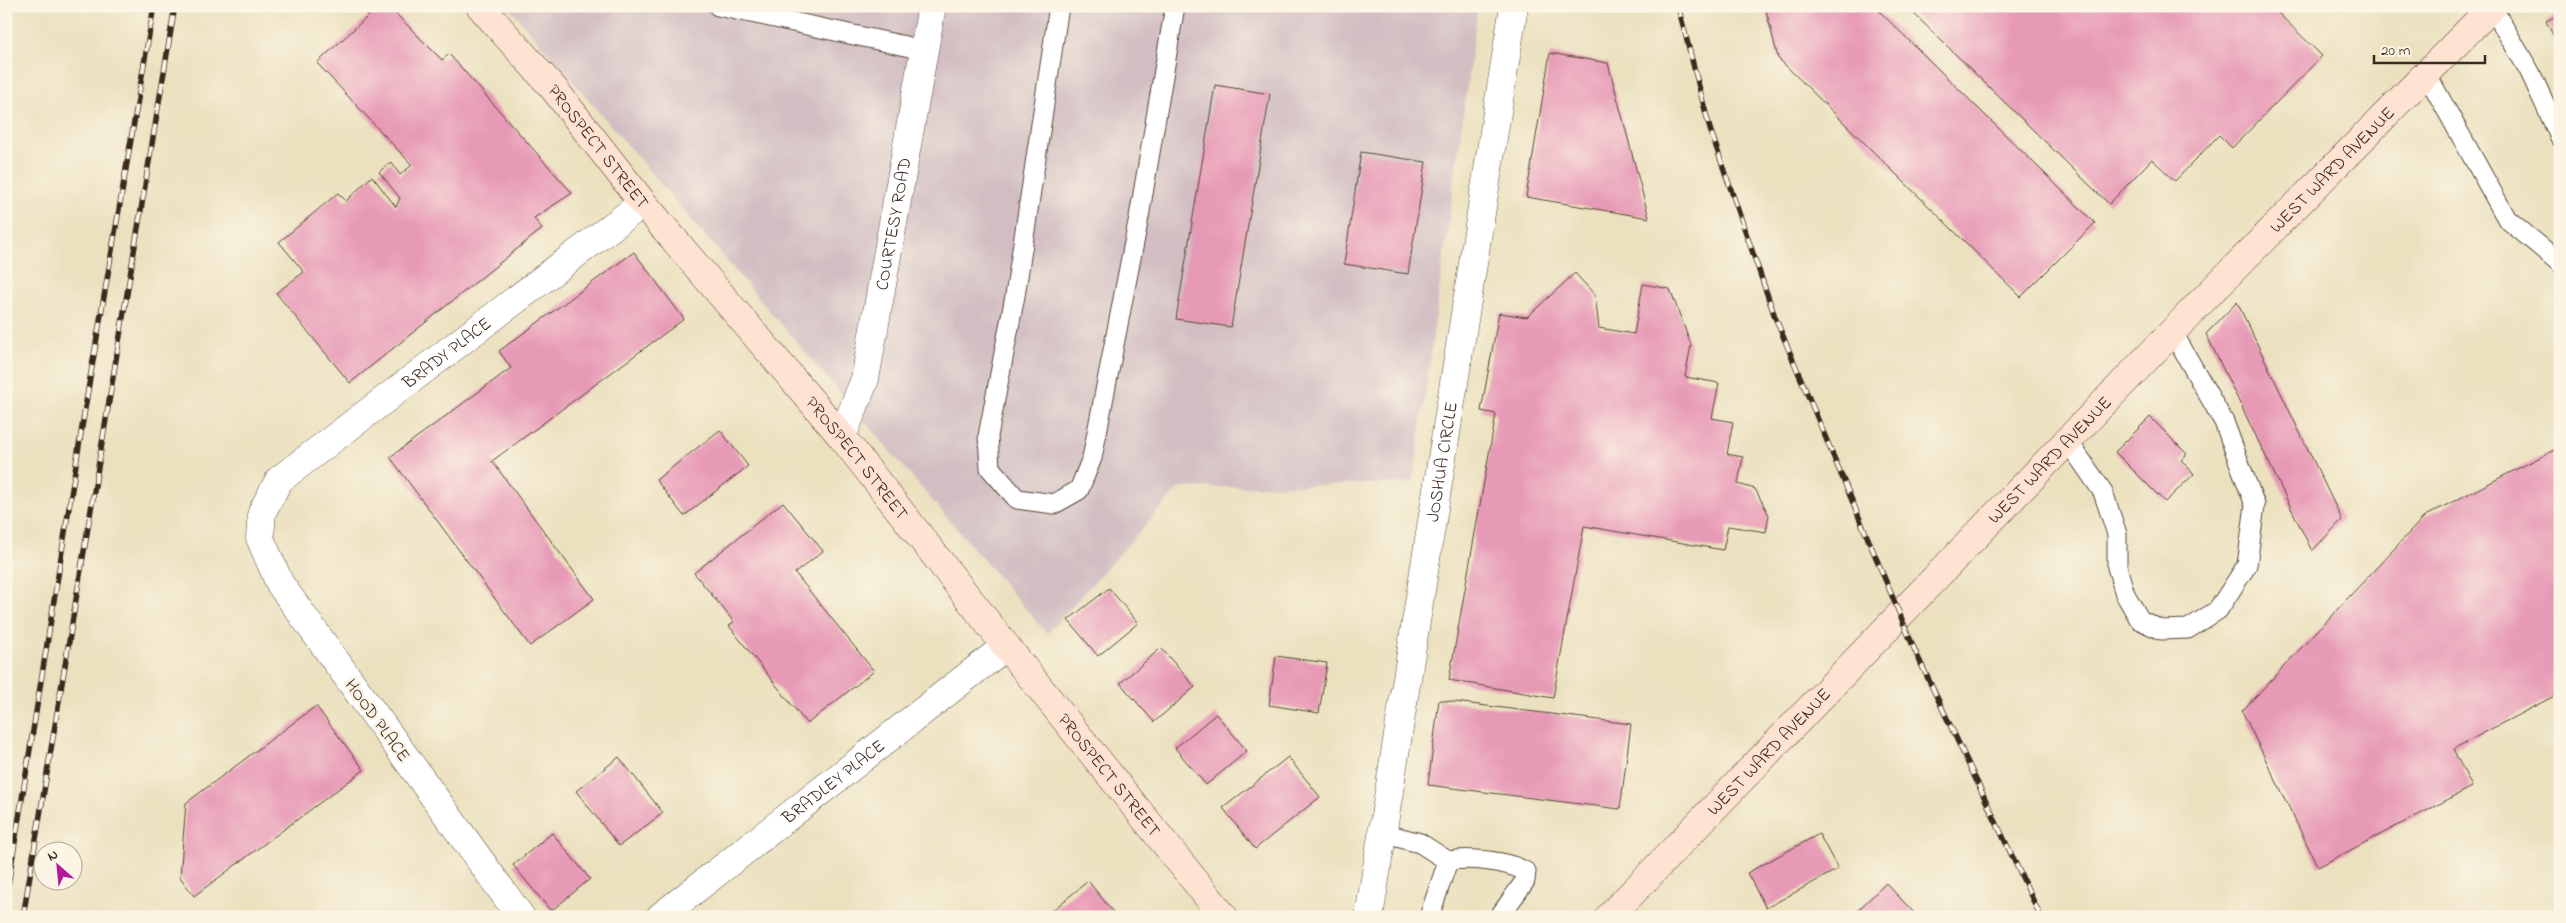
<svg xmlns="http://www.w3.org/2000/svg" width="2566" height="923" viewBox="0 0 2566 923" font-family="'Indie Flower',sans-serif">
<style>
.industrial{fill:#d2bec2}
.building{fill:#e79ab6}
.lines{fill:none;stroke-linecap:round;stroke-linejoin:round}
.lane-casing{stroke:#554536;stroke-width:21}
.street-casing{stroke:#554536;stroke-width:29}
.secondary-casing{stroke:#554536;stroke-width:29}
.lane{stroke:#fff;stroke-width:19}
.street{stroke:#fff;stroke-width:28}
.secondary{stroke:#fee3d2;stroke-width:28}
.rail-casing{stroke:#3b2a1e;stroke-width:5.5}
.rail{stroke:#fcf5e5;stroke-width:4;stroke-dasharray:11;stroke-linecap:butt}
.labels{text-anchor:middle;stroke-width:5;stroke-linejoin:round;paint-order:stroke}
.street-label{font-size:18px;fill:#3b2a1e;stroke:#fcf5e5}
</style>
<rect width="100%" height="100%" fill="#fcf5e5"/>
<filter id="ink" filterUnits="userSpaceOnUse"><feTurbulence type="fractalNoise" baseFrequency=".02" numOctaves="2"/><feDisplacementMap in="SourceGraphic" scale="10" xChannelSelector="R" yChannelSelector="G"/><feConvolveMatrix kernelMatrix="1 2 1 2 8 2 1 2 1" color-interpolation-filters="sRGB"/></filter>
<filter id="wash" filterUnits="userSpaceOnUse"><feTurbulence type="fractalNoise" baseFrequency=".0096" numOctaves="4" result="noise"/><feDisplacementMap in="SourceGraphic" scale="20" xChannelSelector="R" yChannelSelector="G"/><feGaussianBlur stdDeviation="1.12" result="paint"/><feColorMatrix in="noise" values="0 0 0 0 0 0 0 0 0 0 0 0 0 0 0 0 0 1.4 0 .05"/><feComposite in="paint" operator="in"/></filter>
<g filter="url(#wash)">
<rect width="100%" height="100%" fill="#ebe1bf"/>
<path class="industrial" d="M508,6H1478L1413,483L1179,488L1047,634Z"/>
<g id="blocks">
<path class="building" d="M379,6H388L442,60L449,54L572,193L534,218L542,229L350,383L276,293L304,272L279,242L338,193L346,201L372,176L396,207L400,198L379,172L391,162L400,175L412,165L317,63Z
M1765,6H1874L2095,223L2021,297L1778,58Z
M1906,6H2271L2322,56L2232,148L2219,135L2175,181L2152,159L2109,204Z
M2560,14V49L2546,21Z
M1550,53L1608,63L1649,218L1526,197Z
M1215,85L1270,94L1231,327L1176,319Z
M1361,152L1426,162L1408,274L1344,264Z
M634,252L684,319L492,461L594,599L530,646L390,457L511,368L499,351Z
M1575,273L1595,295L1599,328L1634,334L1643,284L1670,289L1691,345L1685,377L1719,383L1712,418L1733,422L1727,454L1743,457L1738,484L1755,489L1769,515L1766,532L1728,526L1723,550L1584,526L1553,698L1449,680L1496,414L1481,411L1499,313L1527,317Z
M2237,302L2342,520L2312,551L2206,334Z
M2150,417L2187,454L2181,460L2194,474L2165,502L2115,452Z
M720,430L748,466L684,516L656,480Z
M2560,447V693L2453,749L2472,787L2318,867L2242,711L2425,516Z
M783,502L823,551L795,573L874,671L807,724L729,626L734,622L694,573Z
M1109,588L1138,623L1098,656L1068,620Z
M1161,648L1195,687L1154,722L1120,683Z
M1276,656L1327,663L1319,713L1269,705Z
M1439,700L1631,724L1620,809L1428,785Z
M316,706L364,770L194,896L180,877L186,803Z
M1216,714L1247,751L1206,785L1175,748Z
M619,757L663,813L619,846L576,791Z
M1288,757L1320,797L1255,849L1223,808Z
M552,833L590,879L551,911L513,865Z
M1819,834L1838,869L1766,908L1747,873Z
M1088,881L1117,917H1048L1047,915Z
M1886,883L1918,917H1851Z"/>
</g>
</g>
<g filter="url(#ink)">
<use href="#blocks" fill-opacity="0" stroke="#554536" stroke-width="1"/>
<g class="lines">
<defs>
<path id="lane" d="M718,6L924,50
M1059,6L1015,296L988,436L990,468L1017,499L1054,504L1079,490L1092,458L1139,217L1175,6
M2492,7L2530,72L2560,137
M2426,73L2507,219L2560,263
M2067,440L2103,492L2117,534V567L2125,594L2140,620L2161,630L2188,629L2218,610L2247,565L2255,505L2224,422L2172,331
M1382,833L1420,843L1448,861
M1429,917L1448,861C1468,857 1509,861 1526,872L1525,881L1499,917"/>
<g id="street">
<path id="s1" d="M842,437L865,379L932,6"/>
<path id="s2" d="M521,917L280,584L260,538L262,512L279,480L643,203"/>
<path id="s3" d="M660,917L1006,646"/>
<path id="s4" d="M1369,917L1514,6"/>
</g>
<g id="secondary">
<path id="s5" d="M480,6L554,89L643,203L842,437L1006,646L1224,917"/>
<path id="s6" d="M1609,917L2198,305L2493,6"/>
</g>
</defs>
<use href="#lane" class="lane-casing"/>
<use href="#street" class="street-casing"/>
<use href="#secondary" class="secondary-casing"/>
<use href="#lane" class="lane"/>
<use href="#street" class="street"/>
<use href="#secondary" class="secondary"/>
<defs>
<path id="rail" d="M1678,6L1710,129L1775,317L1916,653L2041,917
M6,898L88,390L154,6
M23,917L175,6"/>
</defs>
<use href="#rail" class="rail-casing"/>
<use href="#rail" class="rail"/>
</g>
</g>
<g class="labels">
<g class="street-label">
<text dy="6" stroke="none"><textPath href="#s5" startOffset="184">PROSPECT STREET</textPath></text>
<text dy="6" stroke="none"><textPath href="#s6" startOffset="1040">WEST WARD AVENUE</textPath></text>
<text dy="6" stroke="none"><textPath href="#s1" startOffset="220">COURTESY ROAD</textPath></text>
<text dy="6" stroke="none"><textPath href="#s2" startOffset="734">BRADY PLACE</textPath></text>
<text dy="6" stroke="none"><textPath href="#s5" startOffset="589">PROSPECT STREET</textPath></text>
<text dy="6" stroke="none"><textPath href="#s6" startOffset="635">WEST WARD AVENUE</textPath></text>
<text dy="6" stroke="none"><textPath href="#s4" startOffset="461">JOSHUA CIRCLE</textPath></text>
<text transform="translate(378 720) rotate(54)" y="6">HOOD PLACE</text>
<text dy="6" stroke="none"><textPath href="#s6" startOffset="230">WEST WARD AVENUE</textPath></text>
<text dy="6" stroke="none"><textPath href="#s5" startOffset="994">PROSPECT STREET</textPath></text>
<text dy="6" stroke="none"><textPath href="#s3" startOffset="220">BRADLEY PLACE</textPath></text>
</g>
</g>
<rect width="2566" height="923" fill="none" stroke="#fcf5e5" stroke-width="25"/>
<g transform="translate(58 866) rotate(333)"><circle r="24" fill="#fcf5e5" stroke="#afa495"/>
<path d="M0-4L9 19L0 12L-9 19Z" fill="#b5179e"/>
<text y="-8" font-size="14" font-weight="bold" text-anchor="middle" fill="#3b2a1e">N</text>
</g>
<path d="M2374 55v8h111v-8" fill="none" stroke="#3b2a1e" stroke-width="2.5"/>
<text x="2381" y="55" font-size="15" fill="#3b2a1e" stroke="#fcf5e5" stroke-width="4" paint-order="stroke">20 m</text>
</svg>
